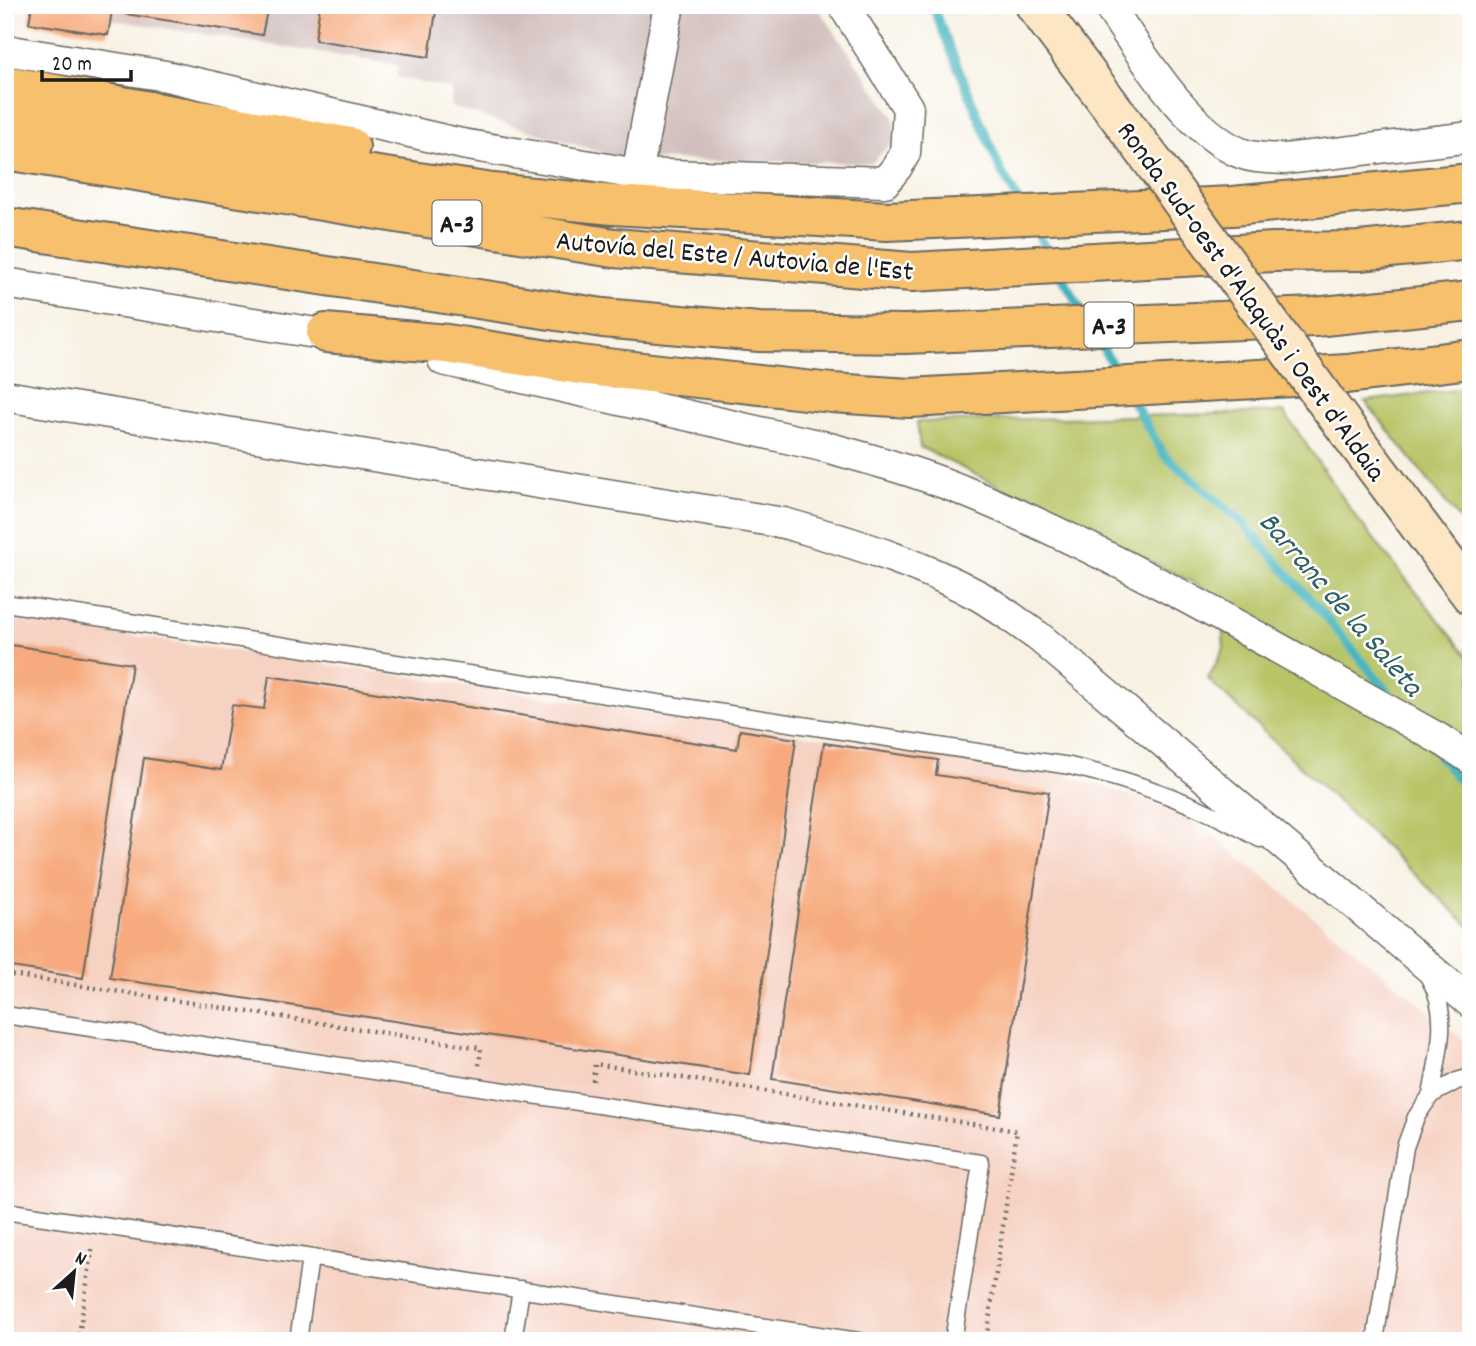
<svg xmlns="http://www.w3.org/2000/svg" width="1476" height="1346" viewBox="0 0 1476 1346" font-family="Dekko,sans-serif">
<style>
.built{fill:#f6d2c3}
.industrial{fill:#d1bfbd}
.green{fill:#b8c466;stroke:#6a7041;stroke-width:2}
.lines{fill:none;stroke-linecap:round;stroke-linejoin:round}
.stream{stroke:#43b3bd;stroke-width:9}
.building{fill:#f7aa7d}
.lane-casing{stroke:#696761;stroke-width:19}
.street-casing{stroke:#696761;stroke-width:33}
.secondary-casing{stroke:#696761;stroke-width:42}
.highway-casing{stroke:#696761;stroke-width:42}
.path{stroke:#696761;stroke-width:4.5;stroke-dasharray:2 5;stroke-linecap:butt}
.lane{stroke:#fff;stroke-width:16}
.street{stroke:#fff;stroke-width:30}
.secondary{stroke:#fce6c4;stroke-width:38}
.highway{stroke:#f7c06c;stroke-width:38}
.secondary-bridge-casing{stroke:#696761;stroke-width:42;stroke-linecap:butt}
.secondary-bridge{stroke:#fce6c4;stroke-width:38}
.labels{text-anchor:middle;stroke-width:5;stroke-linejoin:round;paint-order:stroke}
.shield{fill:#fff;stroke:#606060;stroke-width:2}
.shield-label{font-size:26px;font-weight:bold;fill:#1c1c1c}
.street-label{font-size:28px;fill:#1c1c1c;stroke:#fff}
.water-label{font-size:30px;font-style:italic;fill:#2e6064;stroke:#fff}
</style>
<rect width="100%" height="100%" fill="#fff"/>
<filter id="ink" filterUnits="userSpaceOnUse"><feTurbulence type="fractalNoise" baseFrequency=".0143" numOctaves="2"/><feDisplacementMap in="SourceGraphic" scale="14" xChannelSelector="R" yChannelSelector="G"/><feConvolveMatrix kernelMatrix="1 2 1 2 8 2 1 2 1" color-interpolation-filters="sRGB"/></filter>
<filter id="wash" filterUnits="userSpaceOnUse"><feTurbulence type="fractalNoise" baseFrequency=".00686" numOctaves="4" result="noise"/><feDisplacementMap in="SourceGraphic" scale="28" xChannelSelector="R" yChannelSelector="G"/><feGaussianBlur stdDeviation="1.57" result="paint"/><feColorMatrix in="noise" values="0 0 0 0 0 0 0 0 0 0 0 0 0 0 0 0 0 1.4 0 .05"/><feComposite in="paint" operator="in"/></filter>
<g filter="url(#wash)">
<rect width="100%" height="100%" fill="#f8f1e2"/>
<path class="built" d="M5,617L1060,773L1185,812L1471,1046V1341H5Z"/>
<path class="industrial" d="M19,5H816L893,116L896,139L871,163L623,159L451,107L452,89L397,77L398,65Z"/>
<path class="green" d="M1471,388V534L1365,401Z
M1284,412L1356,517L1471,660V928L1208,679L1224,648L1220,598L1198,585L920,447L917,422Z"/>
<g class="lines">
<path class="stream" d="M932,5L1001,171L1021,205
M1033,226L1048,253
M1061,275L1085,317
M1095,335L1120,378
M1130,396L1164,455L1242,522L1330,622L1395,701
M1432,747L1471,795"/>
</g>
<g id="blocks">
<path class="building" d="M32,5H113L108,35L29,23Z
M126,5H263L268,6L262,35L125,14Z
M320,5H437L429,57L315,40Z
M5,644L132,664L83,978L5,966Z
M269,676L737,749L740,730L796,739L750,1075L110,978L144,758L221,770L232,705L264,709Z
M824,743L938,760L936,775L1049,792L1000,1115L772,1079Z"/>
</g>
</g>
<g filter="url(#ink)">
<use href="#blocks" fill-opacity="0" stroke="#696761" stroke-width="2"/>
<g class="lines">
<defs>
<path id="lane" d="M5,603L1070,766C1139,782 1199,804 1260,839
M1429,978C1451,1014 1438,1056 1431,1095L1457,1081L1471,1077
M5,1015L981,1163L953,1341
M5,1211L858,1341
M298,1341L310,1258
M513,1341L521,1289
M1375,1341L1405,1147L1416,1117L1431,1095"/>
<path id="street" d="M1108,5C1140,52 1189,134 1243,154C1257,159 1271,158 1285,159L1471,137
M5,50L166,76L462,144L637,174L885,182L897,167L905,153L908,108L843,5
M637,174L669,5
M5,283L347,338
M443,360L822,446C870,459 918,472 964,491C1131,560 1287,654 1445,742L1471,759
M5,396L784,523C851,542 920,563 981,597C1001,609 1020,624 1039,637L1471,1003"/>
<path id="secondary" d="M1035,5L1156,166
M1328,404L1471,595"/>
<path id="highway" d="M5,85L350,147
M5,121L493,193L613,205L887,221L1233,206L1471,183
M5,150L614,248L912,272L1273,252L1359,251L1471,240
M5,227L603,318L759,332L905,334L1314,317L1471,301
M326,333L447,344L580,365L832,393L910,398L1347,374L1471,359"/>
</defs>
<use href="#lane" class="lane-casing"/>
<use href="#street" class="street-casing"/>
<use href="#secondary" class="secondary-casing"/>
<use href="#highway" class="highway-casing"/>
<path class="path" d="M5,974L481,1048L479,1066
M593,1081L595,1064L1017,1131L986,1341
M78,1341L93,1245"/>
<use href="#lane" class="lane"/>
<use href="#street" class="street"/>
<use href="#secondary" class="secondary"/>
<use href="#highway" class="highway"/>
<defs>
<path id="secondary-bridge" d="M1156,166L1328,404"/>
</defs>
<use href="#secondary-bridge" class="secondary-bridge-casing"/>
<use href="#secondary-bridge" class="secondary-bridge"/>
</g>
</g>
<g class="labels">
<g class="shield">
<rect x="432.5" y="200.5" width="49" height="45" rx="5"/>
<rect x="1084.5" y="302.5" width="49" height="45" rx="5"/>
</g>
<g class="shield-label">
<text x="457" y="232">A-3</text>
<text x="1109" y="334">A-3</text>
</g>
<g class="street-label">
<text transform="translate(735 254) rotate(5)" y="10">Autovía del Este / Autovia de l'Est</text>
<text transform="translate(1253 300) rotate(54)" y="10">Ronda Sud-oest d'Alaquàs i Oest d'Aldaia</text>
</g>
<g class="water-label">
<text transform="translate(1342 603) rotate(49)" y="10">Barranc de la Saleta</text>
</g>
</g>
<rect width="1476" height="1346" fill="none" stroke="#fff" stroke-width="28"/>
<g transform="translate(74 1272) rotate(27)" stroke="#ffffff" stroke-width="5" paint-order="stroke">
<path d="M0-5L12 26L0 18L-12 26Z" fill="#1c1c1c"/>
<text y="-10" font-size="19" font-weight="bold" text-anchor="middle" fill="#1c1c1c">N</text>
</g>
<path d="M42 70v10h89v-10" fill="none" stroke="#1c1c1c" stroke-width="3.5"/>
<text x="52" y="70" font-size="21" fill="#1c1c1c" stroke="#ffffff" stroke-width="5" paint-order="stroke">20 m</text>
</svg>
